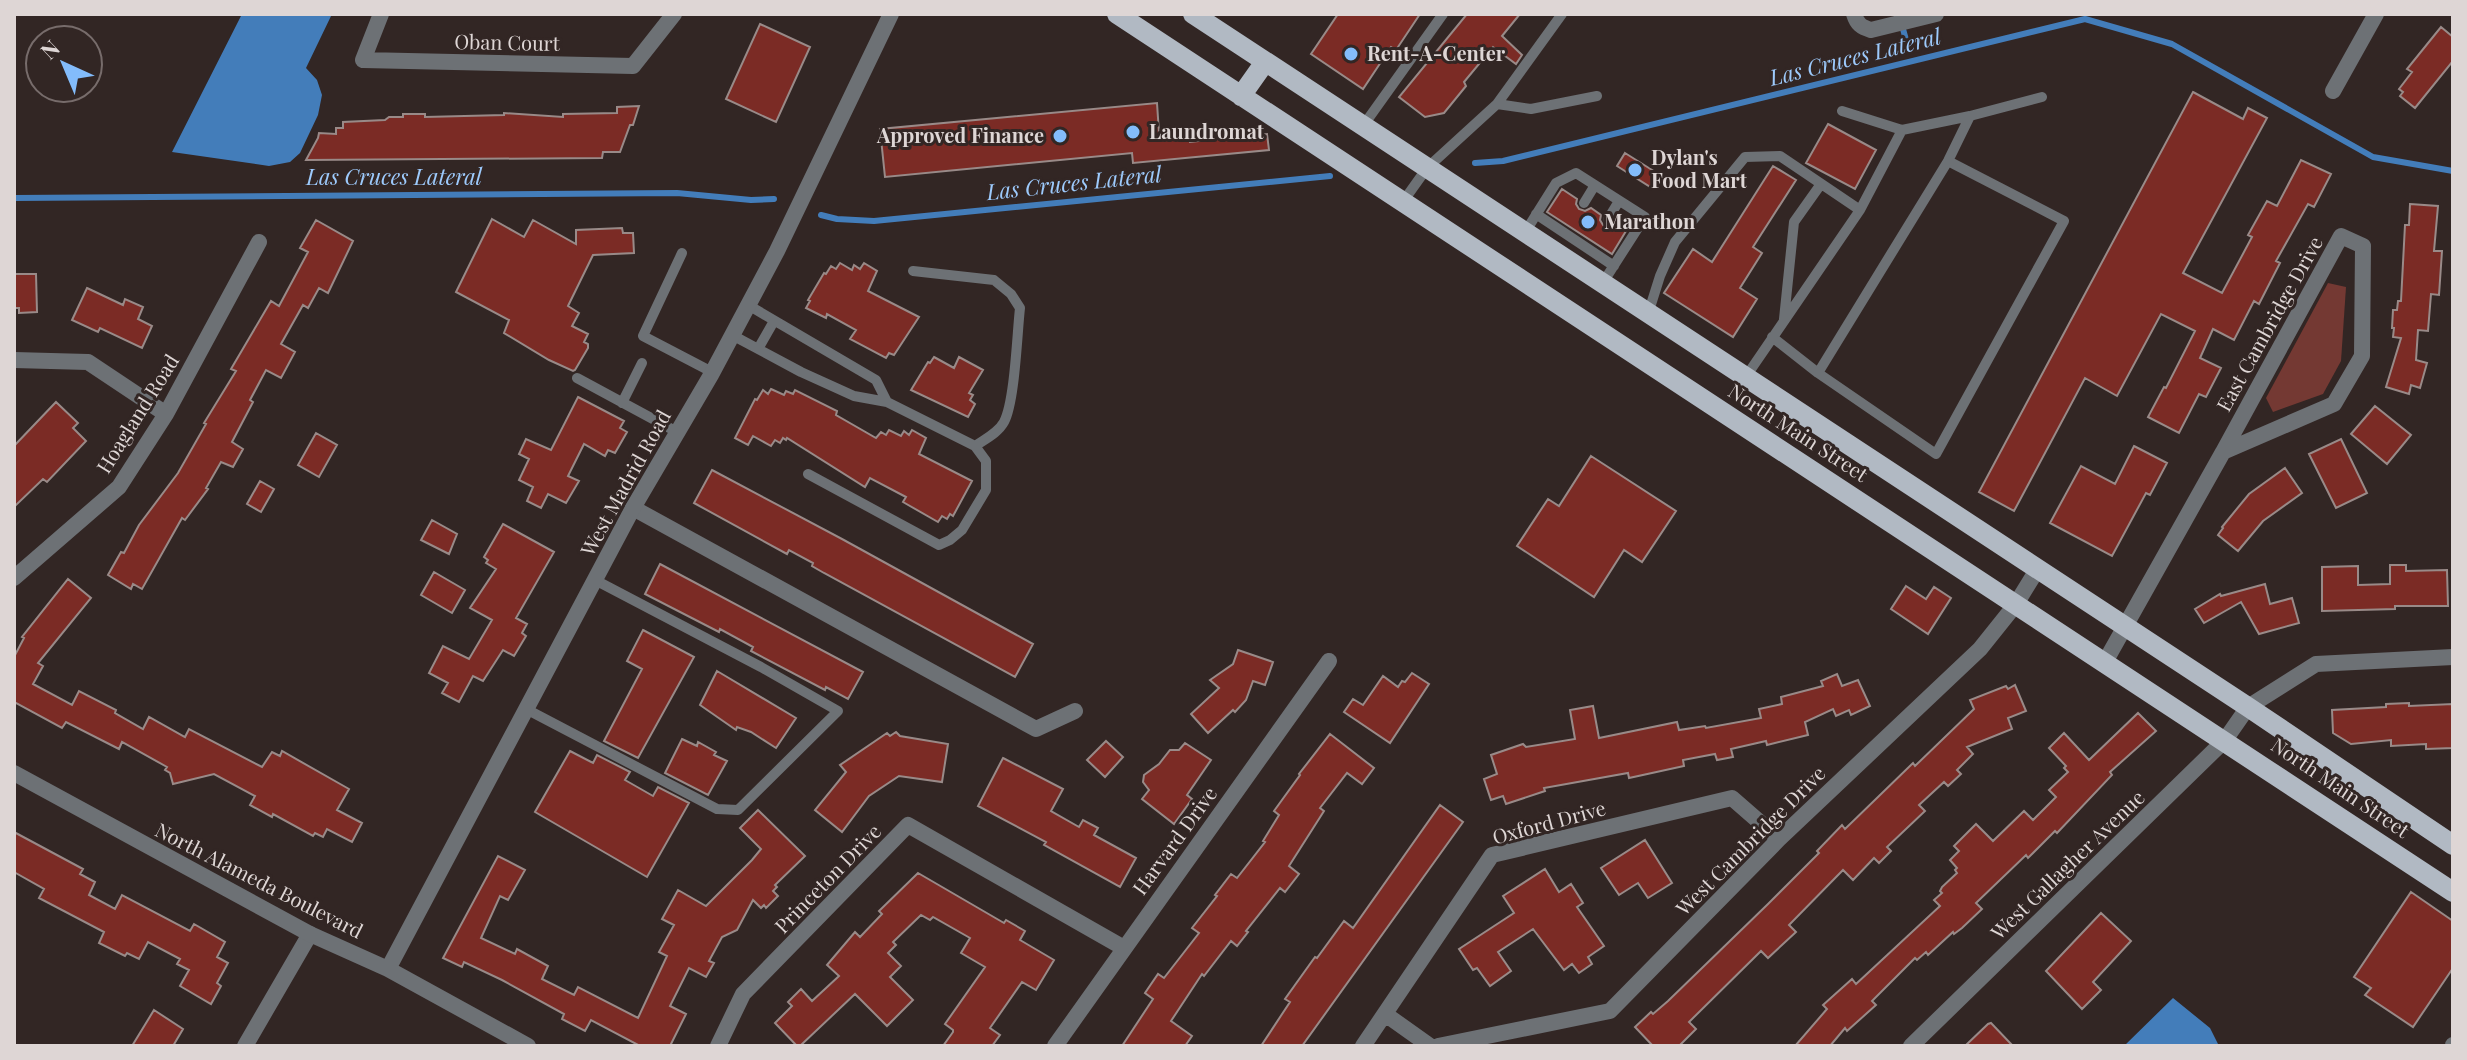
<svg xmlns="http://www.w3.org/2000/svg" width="2467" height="1060" viewBox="0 0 2467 1060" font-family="'Playfair Display',serif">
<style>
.green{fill:#743933}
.water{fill:#437dba}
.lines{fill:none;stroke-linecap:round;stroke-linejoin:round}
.stream{stroke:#437dba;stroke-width:6}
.building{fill:#7b2b25;stroke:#998a88;stroke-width:2}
.service{stroke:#6d7175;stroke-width:10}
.minor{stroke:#6d7175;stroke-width:16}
.tertiary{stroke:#6d7175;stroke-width:16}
.primary{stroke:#b1b9c3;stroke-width:20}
.poi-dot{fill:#83bcfb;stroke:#322624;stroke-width:3}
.labels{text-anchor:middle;stroke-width:6;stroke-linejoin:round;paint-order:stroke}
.street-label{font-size:20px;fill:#ded6d5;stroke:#322624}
.poi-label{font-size:20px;font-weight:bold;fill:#ded6d5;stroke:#322624;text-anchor:start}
.water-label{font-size:22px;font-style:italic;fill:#9dcafc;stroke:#322624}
</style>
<rect width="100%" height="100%" fill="#322624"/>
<path class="green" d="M2328,283L2346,287L2341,361L2323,394L2273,412L2266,398Z"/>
<path class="water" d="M242,14H332L306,68L317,80L322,95L318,115L300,153L290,162L269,166L172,152Z
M2173,998L2210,1028L2219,1046H2124Z"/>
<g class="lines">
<path class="stream" d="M1903,29L1908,47
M1475,163L1503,161L2085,19L2172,44L2373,157L2453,171
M14,198L677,193L751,200L774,199
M821,215L837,219L874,221L1330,176"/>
</g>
<path class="building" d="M1338,14H1420L1396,50L1391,47L1363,89L1311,54Z
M1467,14H1520L1502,36L1522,55L1516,64L1493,47L1464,82L1466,86L1444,113L1425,117L1399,97Z
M760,24L810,47L776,122L726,99Z
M2441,27L2453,37V61L2415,108L2400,96L2403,92L2399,89L2412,72L2407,69Z
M2193,92L2243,119L2248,108L2267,118L2183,273L2222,293L2252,237L2248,235L2267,201L2277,206L2301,160L2331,174L2314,207L2308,204L2276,261L2280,263L2259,304L2254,301L2234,340L2213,329L2200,358L2221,368L2206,397L2199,394L2179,433L2148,417L2164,387L2166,388L2195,331L2161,314L2117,396L2085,378L2014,511L1979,492Z
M1157,103L1159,133L1189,131L1190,142L1267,134L1269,150L1133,163L1132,153L885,177L880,129Z
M639,106L633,125H630L620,152H603L602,158L306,160L318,138L319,133L336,134V128H343V122L385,120L389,117H403V114H425V117L504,115V113L563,117V114L617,113V107Z
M1828,124L1876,150L1855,189L1806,163Z
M1625,153L1660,175L1652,188L1617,166Z
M1773,166L1796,180L1753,247L1762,253L1740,288L1757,299L1733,337L1664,293L1693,249L1712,262Z
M1562,189L1577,199L1576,204L1579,209L1585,211L1591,208L1601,215L1600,220L1603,225L1609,227L1615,223L1626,231L1612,254L1547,212Z
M2410,204L2438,206L2434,251H2442L2439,295L2431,294L2428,331L2418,330L2416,360L2427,363L2420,388L2411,385L2409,394L2386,387L2401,338L2393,337L2394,328H2392L2393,310H2397L2398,301H2401L2405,225H2409Z
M492,219L524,237L533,220L576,244V230L622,228L623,233H633L634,253L593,255L568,306L579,313L572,326L588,334L584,342L588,344V348L575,370L573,371L549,360L504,333L509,320L456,292Z
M316,220L353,241L328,293L319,288L308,308L303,305L281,344L295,352L281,378L266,370L250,400L253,402L232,442L243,449L233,467L221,462L206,488L208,489L185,520L182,518L142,589L133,584L131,589L108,575L121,552L124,553L139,525L178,473L206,424L204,423L236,371L231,369L271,301L279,306L308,252L300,248Z
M840,263L852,270L854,265L860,269L864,263L877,271L868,291L919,317L894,355L889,353L886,358L850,339L856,330L827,314L826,318L806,308L810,301L808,300L824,273L826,274L831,266L836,269Z
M14,274H36L37,312L19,313V308H14Z
M87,288L123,305L125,299L143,307L138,319L152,326L142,348L100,328L98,332L72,320Z
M934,357L954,368L959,357L983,370L969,393L973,395L970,400L975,404L968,417L911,390L928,362L930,363Z
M771,389L784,395L786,391L793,394L795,390L837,411L836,415L876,438L881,432L886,435L889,430L901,436L904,431L909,435L912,430L926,438L919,454L972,481L953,516L950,514L947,519L942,516L938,522L903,502L906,497L870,478L865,487L787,438L786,440L783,438L780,443L775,440L771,446L753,436L748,445L735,438L755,399L757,400L763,390L768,394Z
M578,397L624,421L620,428L627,432L615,453L608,450L605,456L584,444L568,476L579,481L566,503L548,494L541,508L527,501L533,487L519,480L529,459L519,454L526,439L551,450Z
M56,402L78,423L73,428L86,441L47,482L43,479L14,507V446Z
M2375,406L2411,435L2387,464L2351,434Z
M316,433L337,445L319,477L298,465Z
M2341,439L2367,493L2336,508L2309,454Z
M2134,446L2167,463L2150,495L2146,493L2112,556L2050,523L2081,466L2115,484Z
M1591,456L1676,511L1642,562L1624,550L1594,597L1517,546L1548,499L1559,506Z
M2285,468L2302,493L2263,521L2238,551L2218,535L2223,528L2222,527L2249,494Z
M712,470L842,539L1033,644L1015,677L824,573L812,566L813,563L789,550L787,554L694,503Z
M260,481L274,489L261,512L247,504Z
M432,520L457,534L449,554L421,540Z
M503,524L554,552L516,618L527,624L522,633L526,636L514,656L503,650L483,681L473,676L459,702L442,693L448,683L429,673L443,646L469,659L492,620L470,608L496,569L486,563L488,560L484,557Z
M660,564L863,672L848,699L826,687L825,690L751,651L753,647L720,629L719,632L645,594Z
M2390,565H2406V571L2447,570L2448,606H2395V609L2322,611V567L2358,566V585L2390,584Z
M434,572L465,590L452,613L421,595Z
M68,579L91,598L38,663L43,666L33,684L72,705L79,691L116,710L115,713L143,729L149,717L185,737L189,729L262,767L272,752L280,756L282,751L349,789L337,810L362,823L352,842L327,829L323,837L315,833L313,836L273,814L272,817L250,805L255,796L214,774L173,784L170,773L165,770L167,767L122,742L119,749L66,722L62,728L14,702V657L24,638L22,637Z
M2265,584L2270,604L2292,598L2299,623L2259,634L2241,602L2204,623L2195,609L2220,594L2221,596Z
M1906,586L1926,599L1934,587L1951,598L1928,634L1891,609Z
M643,630L694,657L638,758L604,741L642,669L627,661Z
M1238,650L1273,662L1265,685L1253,681L1246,700L1235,712L1233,710L1208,733L1191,714L1219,688L1210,680L1233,664Z
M717,671L796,718L776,748L751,732L737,727L736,730L700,705Z
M1412,673L1429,684L1390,743L1344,712L1353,699L1363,705L1383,676L1398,687L1402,681L1405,682Z
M1837,674L1842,686L1858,680L1870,706L1851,715L1849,710L1836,716L1833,709L1805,722L1808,735L1767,745L1766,741L1731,749L1733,757L1717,760L1715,754L1683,760L1684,766L1629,778L1628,773L1544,788L1545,791L1506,804L1503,796L1491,800L1484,779L1497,774L1491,755L1523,744L1526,747L1575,739L1570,710L1593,706L1599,738L1677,722L1679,730L1705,726L1706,728L1761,718L1759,709L1782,704L1781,697L1823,686L1821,681Z
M2015,685L2026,711L2008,718L2012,729L1967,747L1973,754L1957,770L1961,774L1948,786L1944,782L1919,805L1925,811L1887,847L1891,851L1879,863L1874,858L1853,880L1843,870L1789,925L1796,932L1768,958L1761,951L1689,1022L1696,1029L1679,1046H1653L1635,1027L1651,1012L1653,1014L1668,1001L1768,904L1819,853L1817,851L1842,825L1845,829L1913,763L1915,766L1974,709L1970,700L2006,686L2008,689Z
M2409,703V706L2453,704V748L2426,749V744L2391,746V740L2351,744L2333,733L2332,710L2386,707V704Z
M2138,713L2156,731L2110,772L2112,775L2057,833L2055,831L2028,858L2026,855L1976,903L1982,909L1962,928L1954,934L1953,932L1928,955L1926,952L1917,960L1915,958L1872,1001L1876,1005L1847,1031L1845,1028L1830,1046H1795L1827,1009L1823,1005L1852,979L1856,984L1940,906L1934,900L1942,893L1940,891L1942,887L1957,873L1955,870L1957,868L1950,860L1959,851L1954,846L1976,824L1993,841L2024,811L2033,820L2056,797L2049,790L2068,772L2064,768L2066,766L2049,748L2064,733L2089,760Z
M896,732L900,736L948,744L942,782L899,776L869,796L842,832L815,810L846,772L840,765L887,733L890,736Z
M1330,734L1374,768L1362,784L1347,773L1320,808L1324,811L1289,866L1299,874L1285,892L1280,888L1246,931L1248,932L1237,946L1231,941L1204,976L1202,974L1171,1021L1192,1036L1185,1046H1122L1153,999L1145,993L1158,974L1164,978L1199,933L1192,928L1217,896L1215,895L1231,874L1237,878L1265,842L1263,841L1279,815L1274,811L1300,775L1299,774Z
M682,739L697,746L698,742L716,752L714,755L727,761L708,795L665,773Z
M1106,741L1123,757L1105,777L1087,760Z
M1185,743L1211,760L1187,795L1192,799L1174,824L1142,799L1149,790L1143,782L1144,775L1159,764L1170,750H1179Z
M570,751L593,763L597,755L630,772L625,780L653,796L658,787L689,803L647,877L535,812Z
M1003,758L1063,789L1051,811L1079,827L1083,820L1098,828L1094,835L1136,858L1120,887L1044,845L1046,842L978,806Z
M1440,805L1463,822L1302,1046H1261L1290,1002L1285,999L1315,957L1317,958L1344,921L1353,928Z
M758,810L805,856L775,885L777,887L773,891L778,896L766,908L764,905L761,908L753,900L737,930L722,937L709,961L714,963L706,977L689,968L670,1006L686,1014L670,1046H640L591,1020L585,1031L562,1019L564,1014L502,980L464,962L462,967L443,958L498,856L525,870L508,900L500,896L481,938L515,954L517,949L548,966L542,979L574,995L578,987L638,1018L667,956L659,952L674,925L662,919L678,890L706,906L752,860L761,849L740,828Z
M14,832L83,869L80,874L95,882L89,895L115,909L122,895L190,931L194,924L225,942L217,957L228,963L217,983L221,986L211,1004L180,986L189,970L177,964L180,959L148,942L139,959L127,953L125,956L99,943L104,932L39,898L44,889L14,872Z
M1645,840L1672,883L1648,898L1638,883L1619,895L1601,868Z
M1545,869L1559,892L1571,884L1583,903L1577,907L1604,946L1588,957L1592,964L1579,973L1572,964L1564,970L1533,929L1498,952L1511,971L1490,986L1477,968L1473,970L1459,949L1514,913L1503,896Z
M918,873L1004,923L1006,920L1025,931L1020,940L1054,960L1036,990L1022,982L990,1028L1000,1035L992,1046H943L953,1032V1030L945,1024L985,967L961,953L970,938L933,917L930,920L921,915L893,942L896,945L888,953L901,966L890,977L913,1000L887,1026L855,994L800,1046H797L775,1023L792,1006L788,1002L801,989L812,1001L839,976L827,965L855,932L860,937L882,914L879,911Z
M2411,892L2453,921V968L2413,1027L2365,995L2371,988L2354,977Z
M2101,913L2131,941L2093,982L2101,990L2082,1009L2046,971Z
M154,1010L183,1029L173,1046H132Z
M1991,1023L2013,1046H1965L1988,1024Z"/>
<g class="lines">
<path class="service" d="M1497,104L1531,109L1597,96
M1842,111L1902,130L1970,116L2042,97
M1363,126L1443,14
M1402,203L1427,168L1497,104L1562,14
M1584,203L1595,185
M1860,210L1902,130
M1536,214L1614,266
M1608,219L1619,201
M1524,234L1556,183L1576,173L1645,217L1602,284
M682,253L643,336L712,372
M913,271L994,280L1011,294L1020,308C1017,334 1015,401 1004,422C998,433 985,439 975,446
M748,305L876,380L887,402
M1648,314L1660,276L1675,242L1745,157L1780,156L1860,210L1745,378
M1784,319L1794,222L1821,184
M732,335L801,372L854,396L887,402L975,446L986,461V490L962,530L950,540L939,545L808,474
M1772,337L1818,373L1936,454L2064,221L1948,161
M758,349L774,321
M1818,373L1948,161L1970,116
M577,378L677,432
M622,403L642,363
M526,709L717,809L738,810L838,711L761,667L595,580"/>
<path class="minor" d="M381,14L363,60L633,66L674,14
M1854,14C1857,24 1861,27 1871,30L1936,14
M2333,91L2376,14
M14,360L88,362L166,414
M633,508L1036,729L1075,711
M14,578L119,487L166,414L259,242
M2105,662L2223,452L2334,404L2362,356L2363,246L2341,236L2223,452
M1385,1014L1430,1046
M245,1046L310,934
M718,1046L743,994L908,825L1124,948
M1055,1046L1329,661
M1363,1046L1492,855L1732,798L1779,839
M1438,1046L1610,1011L1779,839L1980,649L2016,604L2037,570
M1911,1046L2225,740L2248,707L2316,664L2453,657
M2453,1046V1045"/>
<path class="tertiary" d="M14,773L310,934L388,969L528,1046
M388,969L633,508L711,375L777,251L891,14"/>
<path class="primary" d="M1117,14L2453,892
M1193,14L2248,707L2453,845
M1241,96L1265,62"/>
</g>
<g class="poi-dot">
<circle cx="1351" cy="54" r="8"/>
<circle cx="1133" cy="132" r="8"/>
<circle cx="1060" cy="136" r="8"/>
<circle cx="1635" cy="170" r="8"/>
<circle cx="1588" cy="222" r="8"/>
</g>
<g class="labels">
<g class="street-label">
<text transform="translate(507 43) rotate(1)" y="7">Oban Court</text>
<text transform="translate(2270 324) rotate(-61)" y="7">East Cambridge Drive</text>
<text transform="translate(138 414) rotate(-58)" y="7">Hoagland Road</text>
<text transform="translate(1798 433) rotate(33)" y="7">North Main Street</text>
<text transform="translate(626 483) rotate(-61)" y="7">West Madrid Road</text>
<text transform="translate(2340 788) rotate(34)" y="7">North Main Street</text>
<text transform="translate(1549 823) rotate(-15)" y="7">Oxford Drive</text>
<text transform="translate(1175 841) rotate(-54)" y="7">Harvard Drive</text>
<text transform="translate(1751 841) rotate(-45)" y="7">West Cambridge Drive</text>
<text transform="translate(2068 865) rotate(-44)" y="7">West Gallagher Avenue</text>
<text transform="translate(828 879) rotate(-46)" y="7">Princeton Drive</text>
<text transform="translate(259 881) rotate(27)" y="7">North Alameda Boulevard</text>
</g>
<g class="poi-label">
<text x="1367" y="61">Rent-A-Center</text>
<text x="1149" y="139">Laundromat</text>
<text x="1044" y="143" text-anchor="end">Approved Finance</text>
<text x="1651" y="165">Dylan's<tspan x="1651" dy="23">Food Mart</tspan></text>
<text x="1604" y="229">Marathon</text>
</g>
<g class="water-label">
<text transform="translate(1855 57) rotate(-14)" y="8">Las Cruces Lateral</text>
<text x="394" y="185">Las Cruces Lateral</text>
<text transform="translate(1074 183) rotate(-6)" y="8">Las Cruces Lateral</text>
</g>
</g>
<rect width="2467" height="1060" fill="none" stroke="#ded6d5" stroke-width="32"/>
<g transform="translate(64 64) rotate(316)"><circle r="38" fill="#322624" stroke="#776c6b" stroke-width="2"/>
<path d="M0-6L14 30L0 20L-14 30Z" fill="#83bcfb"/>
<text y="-12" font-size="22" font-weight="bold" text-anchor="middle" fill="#ded6d5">N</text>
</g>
</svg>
